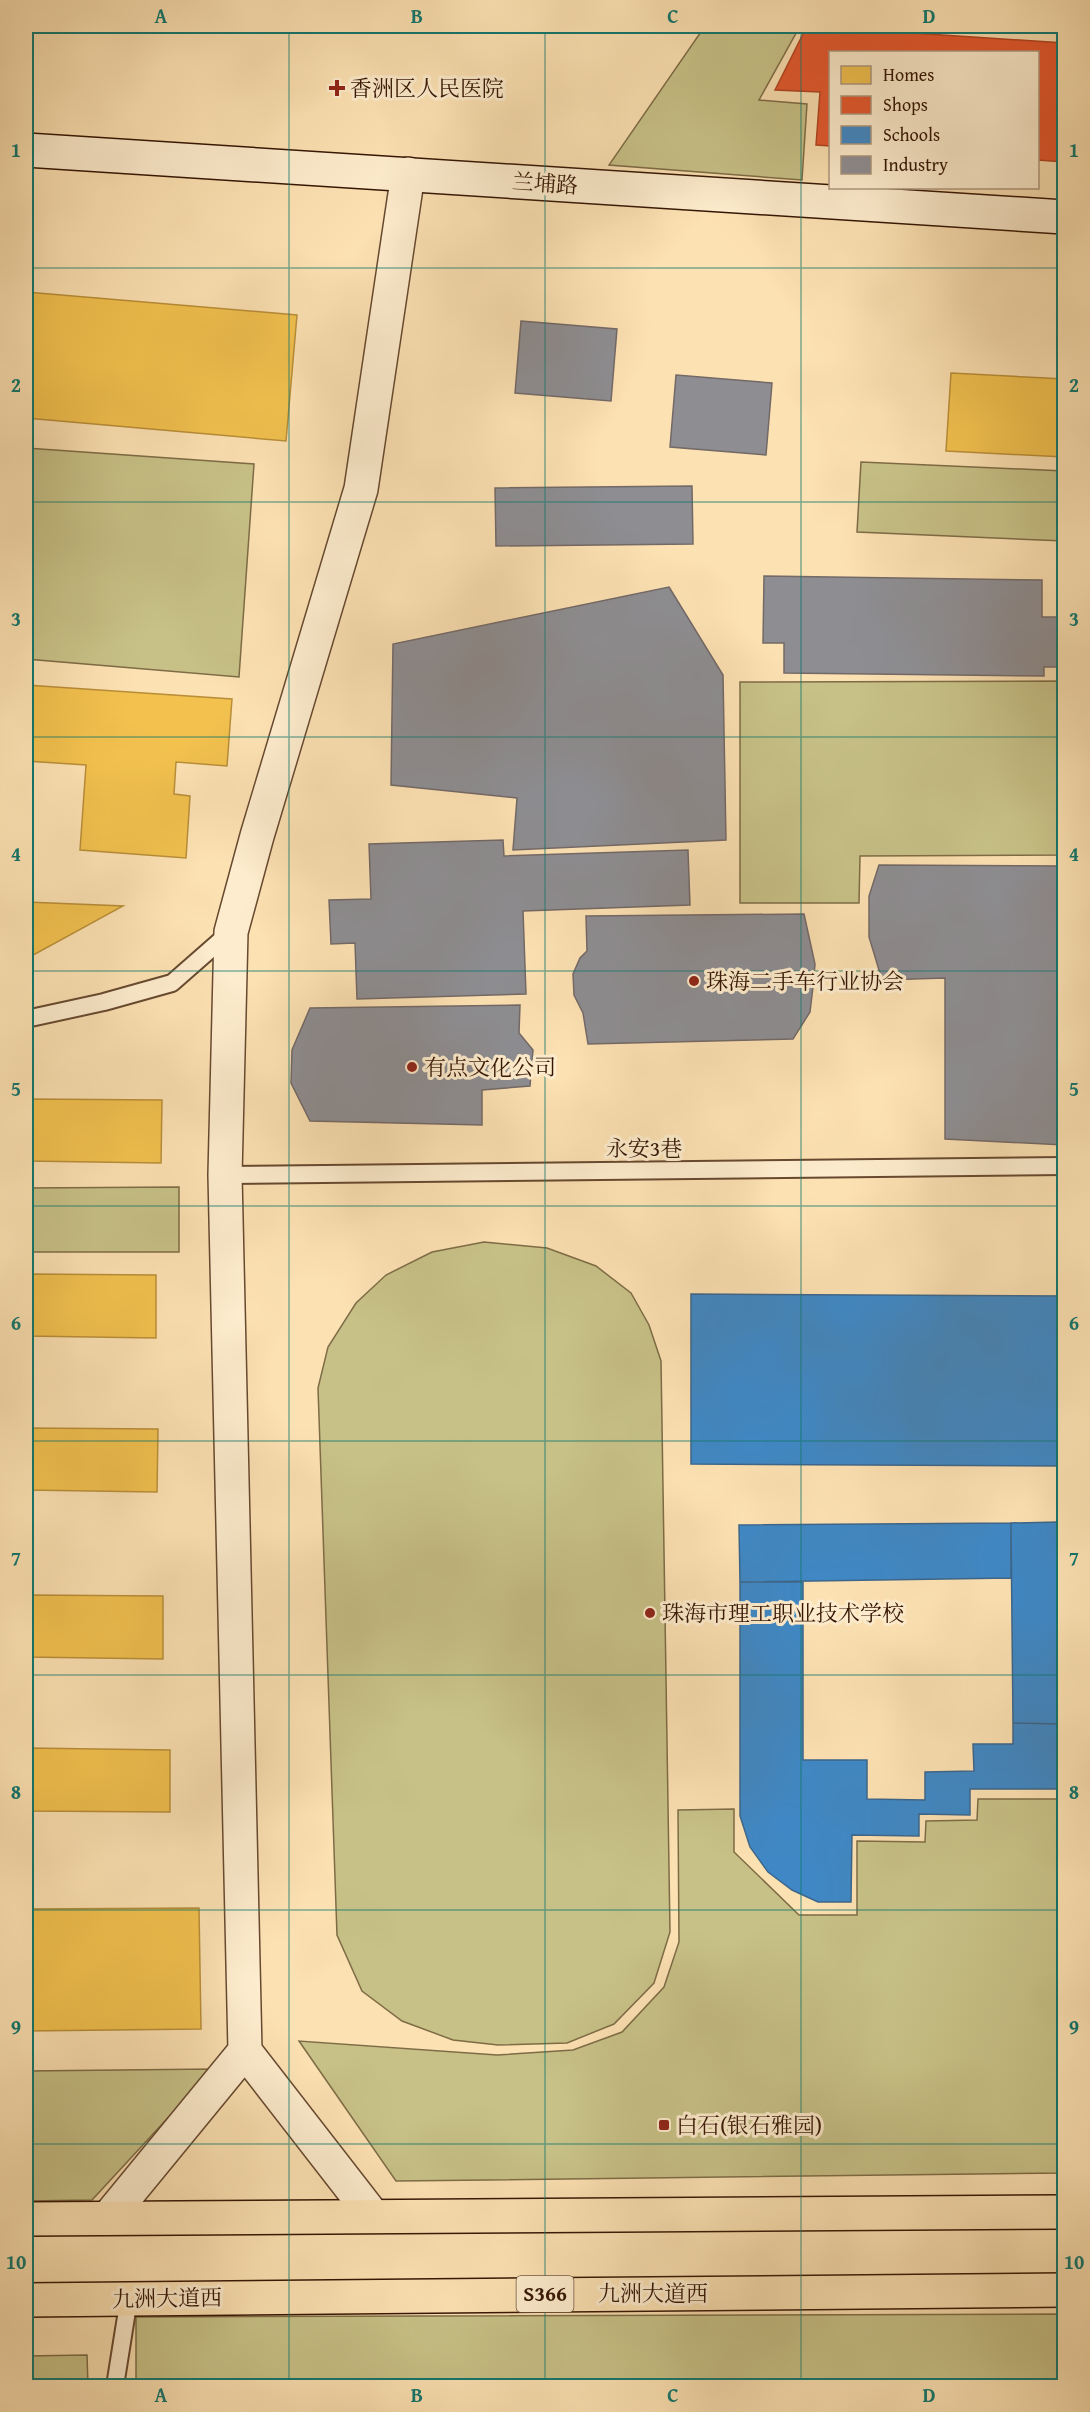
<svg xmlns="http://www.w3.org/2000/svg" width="1090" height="2412" viewBox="0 0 1090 2412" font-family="'Gentium Book Plus','Noto Serif SC',serif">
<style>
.green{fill:#c7c187;stroke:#7e6c46;stroke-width:1.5}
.homes{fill:#f2c14e;stroke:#b98e38;stroke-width:1.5}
.shops{fill:#e4572e;stroke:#b04421;stroke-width:1.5}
.schools{fill:#3f88c5;stroke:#3c668b;stroke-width:1.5}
.industry{fill:#8d8d92;stroke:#736967;stroke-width:1.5}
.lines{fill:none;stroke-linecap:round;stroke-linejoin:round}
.lane-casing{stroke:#674930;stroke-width:20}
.street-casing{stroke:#674930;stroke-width:36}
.secondary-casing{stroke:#351604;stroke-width:36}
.primary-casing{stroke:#351604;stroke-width:36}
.lane{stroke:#fdeccd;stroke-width:16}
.street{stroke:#fdeccd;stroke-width:33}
.secondary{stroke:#fdeccd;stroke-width:33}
.primary{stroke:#fce1b2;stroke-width:33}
.grid{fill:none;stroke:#0f766e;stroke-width:1.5;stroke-opacity:0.55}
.poi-dot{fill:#8f2418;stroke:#fdeccd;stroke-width:2}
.labels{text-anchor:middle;stroke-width:6;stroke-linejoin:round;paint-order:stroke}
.shield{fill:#fdeccd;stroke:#715640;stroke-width:1.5}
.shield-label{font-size:21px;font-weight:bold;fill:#351604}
.poi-label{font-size:22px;fill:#351604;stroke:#fdeccd;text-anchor:start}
.street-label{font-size:22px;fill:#351604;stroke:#fdeccd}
.neatline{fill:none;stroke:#0f766e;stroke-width:2}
.grid-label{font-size:20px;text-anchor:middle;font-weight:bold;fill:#0f766e}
</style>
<rect width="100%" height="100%" fill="#fce1b2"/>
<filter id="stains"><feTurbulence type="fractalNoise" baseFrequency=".00333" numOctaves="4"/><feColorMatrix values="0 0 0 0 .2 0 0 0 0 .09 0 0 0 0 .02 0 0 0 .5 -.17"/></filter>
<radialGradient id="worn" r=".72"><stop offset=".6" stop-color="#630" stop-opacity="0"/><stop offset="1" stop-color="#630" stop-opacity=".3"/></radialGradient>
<path class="green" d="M705,26H800L759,100L807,104L802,180L609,165Z
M26,448L254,464L239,677L26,659Z
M861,462L1064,471V541L857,532Z
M1064,681V855L860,856L859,903H740V682Z
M179,1187V1252H26V1188Z
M484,1242L547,1248L596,1266L631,1293L649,1325L661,1361L670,1932L654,1983L614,2024L567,2043L498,2045L453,2040L402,2021L362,1991L337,1935L318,1388L328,1347L356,1303L386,1275L432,1252Z
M978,1799H1064V2173L396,2181L299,2041L497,2055L573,2050L622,2032L664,1987L679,1942L678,1810L734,1809V1852L799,1915H857V1841L925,1842L926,1821L977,1820Z
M213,2069L92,2200L26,2201V2071Z
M1064,2314V2386H136V2317Z
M87,2355L88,2386H26V2356Z"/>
<path class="homes" d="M26,292L297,315L286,441L26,418Z
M951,373L1064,379V457L946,451Z
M26,685L232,699L227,766L176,762L174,794L190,796L186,858L80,850L86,765L26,761Z
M26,902L123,906L26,959Z
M26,1099L162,1100L161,1163L26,1161Z
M26,1274L156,1275V1338L26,1336Z
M26,1428L158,1429L157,1492L26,1490Z
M26,1595L163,1596V1659L26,1657Z
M26,1748L170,1750V1812L26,1811Z
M199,1908L201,2029L26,2031V1909Z"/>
<path class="shops" d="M807,26L1064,43V162L1038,160V52H830V146L816,145L820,92L775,90Z"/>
<path class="schools" d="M691,1294L1064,1296V1466L691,1464Z
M1058,1522V1724L1013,1723L1011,1523Z
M1011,1523V1578L740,1582L739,1525Z
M740,1582H803V1760H867V1799L925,1800V1772L974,1771L973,1744H1013V1723L1058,1724V1744H1064V1789H970V1815L919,1814V1836L852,1835L851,1902H818L792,1890L768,1872L750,1847L740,1816Z"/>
<path class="industry" d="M521,321L617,329L611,401L515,393Z
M676,375L772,383L766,455L670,447Z
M692,486L693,544L496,546L495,488Z
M764,576L1042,580V617H1063V667H1044V676L784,673V643H763Z
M669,587L723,675L726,840L513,850L517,798L391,785L393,644Z
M503,840L504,856L688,850L690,905L523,911L526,994L357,999L355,943L331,944L329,900L371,899L369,844Z
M879,865L1064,866V1145L945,1139V978L882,980L869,937V896Z
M804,914L815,964L813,987L810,1012L793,1039L588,1044L583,1013L574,995L573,974L580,958L587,951L586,916Z
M520,1005L519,1033L533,1050L530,1086L482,1090V1125L310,1121L291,1083L292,1050L310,1008Z"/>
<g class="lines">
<defs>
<path id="lane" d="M26,1019L104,1002L172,983L229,933
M225,1175L1064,1166
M115,2386L129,2298"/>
<path id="street" d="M245,2051L225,1175L231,932L257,836L361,489L408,174
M108,2218L245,2051L373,2216"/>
<path id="secondary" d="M26,150L1064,217"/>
<path id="primary" d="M26,2219L1064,2212
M26,2300L1064,2290"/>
</defs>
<use href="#lane" class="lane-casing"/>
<use href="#street" class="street-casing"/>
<use href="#secondary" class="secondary-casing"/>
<use href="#primary" class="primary-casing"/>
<use href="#lane" class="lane"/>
<use href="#street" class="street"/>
<use href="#secondary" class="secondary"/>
<use href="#primary" class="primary"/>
</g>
<path class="grid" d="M289,26V2386M545,26V2386M801,26V2386M26,268H1064M26,502H1064M26,737H1064M26,971H1064M26,1206H1064M26,1441H1064M26,1675H1064M26,1910H1064M26,2144H1064"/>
<g class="poi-dot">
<path d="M334 79h6v6h6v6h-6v6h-6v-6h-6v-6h6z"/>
<circle cx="694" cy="981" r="6"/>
<circle cx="412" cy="1067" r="6"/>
<circle cx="650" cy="1613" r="6"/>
<rect x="658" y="2119" width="12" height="12" rx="3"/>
</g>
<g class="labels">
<rect class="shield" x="516.5" y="2276" width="57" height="36" rx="4.5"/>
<g class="shield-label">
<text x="545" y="2301">S366</text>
</g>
<g class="poi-label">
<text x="350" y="96">香洲区人民医院</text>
<text x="706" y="989">珠海二手车行业协会</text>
<text x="424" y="1075">有点文化公司</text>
<text x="662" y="1621">珠海市理工职业技术学校</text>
<text x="676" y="2133">白石(银石雅园)</text>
</g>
<g class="street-label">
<text transform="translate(545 183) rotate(4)" y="8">兰埔路</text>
<text x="644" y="1156">永安3巷</text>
<text x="653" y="2301">九洲大道西</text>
<text transform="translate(167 2298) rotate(-1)" y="8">九洲大道西</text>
</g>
</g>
<rect width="1090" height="2412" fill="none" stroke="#fce1b2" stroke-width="66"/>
<rect x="829" y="51" width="210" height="138" fill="#fdeccd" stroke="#ad967d" stroke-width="1.5"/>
<rect x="841" y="66" width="30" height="18" fill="#f2c14e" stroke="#ad967d" stroke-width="1.5"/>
<text x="883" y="81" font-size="18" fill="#351604">Homes</text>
<rect x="841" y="96" width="30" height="18" fill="#e4572e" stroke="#ad967d" stroke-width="1.5"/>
<text x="883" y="111" font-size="18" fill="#351604">Shops</text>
<rect x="841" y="126" width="30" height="18" fill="#3f88c5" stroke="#ad967d" stroke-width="1.5"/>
<text x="883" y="141" font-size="18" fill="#351604">Schools</text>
<rect x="841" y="156" width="30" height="18" fill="#8d8d92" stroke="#ad967d" stroke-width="1.5"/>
<text x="883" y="171" font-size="18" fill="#351604">Industry</text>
<rect x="33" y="33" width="1024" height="2346" class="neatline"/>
<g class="grid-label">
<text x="161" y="23">A</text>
<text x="417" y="23">B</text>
<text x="673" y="23">C</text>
<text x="929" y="23">D</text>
<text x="16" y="157">1</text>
<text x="1074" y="157">1</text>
<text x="16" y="392">2</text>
<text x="1074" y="392">2</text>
<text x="16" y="626">3</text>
<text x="1074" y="626">3</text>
<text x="16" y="861">4</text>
<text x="1074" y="861">4</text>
<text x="16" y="1096">5</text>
<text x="1074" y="1096">5</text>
<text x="16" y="1330">6</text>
<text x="1074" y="1330">6</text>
<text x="16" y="1565">7</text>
<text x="1074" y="1565">7</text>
<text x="16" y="1799">8</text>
<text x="1074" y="1799">8</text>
<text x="16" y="2034">9</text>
<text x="1074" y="2034">9</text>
<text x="16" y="2269">10</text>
<text x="1074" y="2269">10</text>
<text x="161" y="2402">A</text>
<text x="417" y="2402">B</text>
<text x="673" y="2402">C</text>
<text x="929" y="2402">D</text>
</g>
<rect width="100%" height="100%" filter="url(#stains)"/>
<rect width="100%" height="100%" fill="url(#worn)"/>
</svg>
